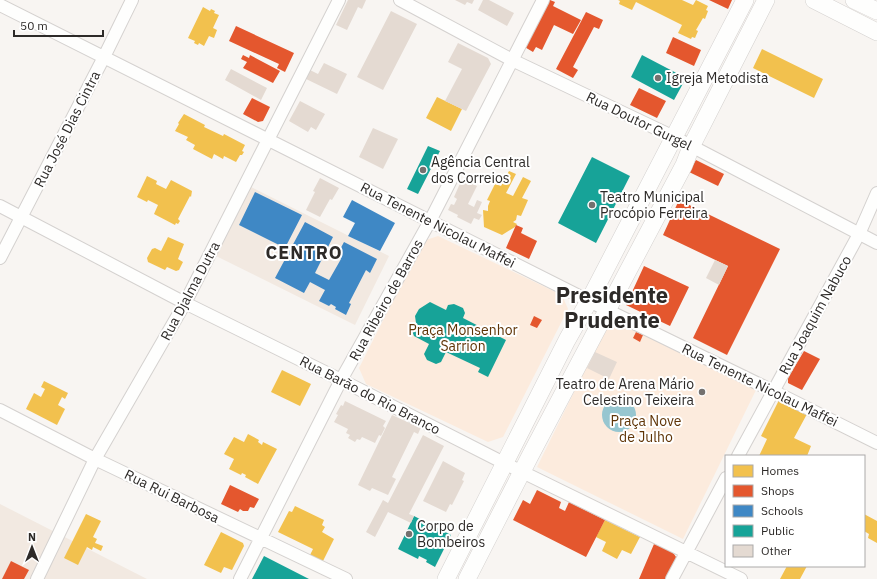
<svg xmlns="http://www.w3.org/2000/svg" width="877" height="579" viewBox="0 0 877 579" font-family="'IBM Plex Sans',sans-serif">
<style>
.built{fill:#f2e9e1}
.green{fill:#fcebdd}
.water{fill:#97c6d0}
.homes{fill:#f2c14e}
.shops{fill:#e4572e}
.schools{fill:#3f88c5}
.public{fill:#17a398}
.building{fill:#e4dad2}
.lines{fill:none;stroke-linecap:round;stroke-linejoin:round}
.street-casing{stroke:#d4d1cf;stroke-width:14}
.secondary-casing{stroke:#d4d1cf;stroke-width:18}
.street{stroke:#fefefd;stroke-width:12}
.secondary{stroke:#fefefd;stroke-width:17}
.poi-dot{fill:#74716f;stroke:#fff;stroke-width:1.5}
.labels{text-anchor:middle;stroke-width:4;stroke-linejoin:round;paint-order:stroke}
.poi-label{font-size:14px;fill:#2d2a28;stroke:#fff;text-anchor:start}
.street-label{font-size:14px;fill:#2d2a28;stroke:#fff}
.park-label{font-size:14px;fill:#5f3406;stroke:#fff}
.district-label{font-size:18px;font-weight:bold;letter-spacing:1px;fill:#2d2a28;stroke:#fff}
.town-label{font-size:22px;font-weight:bold;fill:#2d2a28;stroke:#fff}
</style>
<rect width="100%" height="100%" fill="#f8f5f2"/>
<path class="built" d="M249,186L389,256L355,325L214,255Z
M0,504L147,579H0Z"/>
<path class="green" d="M438,236L562,295L568,309L503,437L488,442L366,384L359,368L423,241Z
M610,319L756,390L683,539L537,467Z"/>
<path class="water" d="M602 415a17 17 0 1 1 34 0a17 17 0 1 1-34 0Z"/>
<path class="homes" d="M618,0H682L693,5L696,0L708,6L706,10L708,11L705,19L703,18L696,30L698,31L695,38L692,37L691,39L678,33L682,25L636,2L632,10L619,4L620,1Z
M203,7L210,11L211,9L215,11L214,13L219,15L213,28L217,30L214,38L209,36L204,46L199,43L198,45L194,43L195,41L188,38Z
M762,49L823,79L814,98L753,68Z
M437,97L462,109L451,131L426,118Z
M184,114L205,125L204,127L223,136L224,134L245,145L242,151L244,152L242,155H240L236,162L224,156L223,159L214,154L212,159L193,149L195,145L186,140L188,137L175,131L179,124L178,123Z
M509,171L516,174L506,193L513,196L523,177L531,181L522,198L528,200L521,216L517,215L516,220L513,222L517,224L515,227L502,235L484,227L483,210L488,211V206L490,201L487,200L495,184L501,186Z
M147,176L157,181L156,184L166,189L171,180L192,191L191,197L190,196L178,219L180,221L178,224L176,223L175,225L154,214L158,205L148,200L147,202L137,197Z
M168,237L184,244L178,259L183,262L179,270L176,271L167,267L165,270L148,262L147,258L152,249L155,248L161,251Z
M282,370L311,384L300,406L271,392Z
M44,381L68,393L65,399L62,397L58,405L65,409L57,425L26,409L34,393L41,397L45,389L41,387Z
M779,400L807,414L794,438L811,446L807,456H759L767,439L761,436Z
M248,434L259,440L258,442L262,445L263,442L277,449L258,484L245,477L246,475L242,473L241,475L229,469L234,459L224,454L234,437L244,442Z
M295,506L324,520L322,525L325,527L322,532L334,539L323,561L310,555L313,549L278,532L289,511L292,512Z
M86,514L101,521L93,537L97,539L95,543L103,546L101,551L93,547L92,550L87,547L78,565L64,558Z
M864,514L877,521V543L868,538L869,534L864,531Z
M605,520L640,537L631,554L622,550L617,559L602,551L606,542L596,537Z
M221,532L243,543L244,546L232,570L224,567L221,573L204,565Z
M787,566H807L800,579H780Z"/>
<path class="shops" d="M546,0H550L555,2L553,6L581,20L573,34L554,25L542,50L536,47L533,52L523,46Z
M709,0H732L728,9Z
M586,12L603,20L599,29L594,27L573,67L578,70L573,78L556,69Z
M236,26L294,53L285,72L277,68L279,64L229,41Z
M673,37L701,50L694,66L666,53Z
M243,55L249,58L250,55L280,71L273,83L243,68L247,62L241,59Z
M639,88L666,101L657,118L630,105Z
M252,98L270,107L263,121L258,122L243,114Z
M696,160L724,174L718,186L689,172Z
M679,200L780,249L727,355L693,338L728,266L663,235Z
M516,225L523,228L521,233L537,241L529,259L506,248Z
M644,266L689,287L670,326L626,305Z
M534,316L542,320L537,328L530,325Z
M636,332L643,335L640,342L633,338Z
M804,351L820,359L802,390L788,383V378Z
M230,485L259,499L254,508L250,507L248,511H243L240,509L238,512L221,504Z
M537,490L561,502L559,508L565,511L569,502L605,520L586,557L513,520L523,500L530,504Z
M654,544L671,551L674,554L676,557L675,563L667,579H639Z
M11,561L29,570L24,579H2Z"/>
<path class="schools" d="M255,192L302,215L285,248L239,225Z
M352,200L395,223L380,251L348,236L355,223L343,217Z
M305,222L333,237L315,273L329,280L341,259L336,257L344,242L377,259L370,273L366,270L349,303L351,304L346,315L335,309L336,307L331,304L329,306L319,301L325,290L310,282L304,293L275,278Z"/>
<path class="public" d="M642,55L686,78L674,100L631,77Z
M428,146L440,151L418,194L407,189Z
M592,157L630,176L596,243L558,223Z
M430,302L446,310L448,305L454,304L463,308L465,313L463,318L506,340L488,377L478,372L480,368L446,352L441,362L436,364L427,360L424,354L429,344L414,336L412,331L416,323L415,316L419,309Z
M414,516L451,535L435,567L426,562L427,560L419,556L418,559L398,549Z
M264,556L309,579H252Z"/>
<path class="building" d="M348,0H366L362,9L358,7L347,30L336,25Z
M455,0H474L472,4L467,2L465,5Z
M483,0H489L514,13L507,26L478,10Z
M391,11L417,24L383,90L357,77Z
M458,43L488,58L491,64L466,111L445,101L462,69L448,62Z
M324,63L347,74L337,94L304,78L308,69L318,74Z
M231,69L267,88L261,100L225,80Z
M300,101L325,114L316,130L311,127L308,132L289,121Z
M373,128L398,139L383,169L359,157Z
M320,178L339,188L332,200L330,199L320,217L306,210L315,192L313,191Z
M462,179L477,186L468,204L474,207L477,200L482,202L477,213L482,215L479,220L474,218L471,224L457,217L458,215L448,210L451,204L454,205L457,199L454,197Z
M715,260L728,266L719,285L706,278Z
M595,352L617,362L609,379L587,368Z
M345,401L386,421L383,426L385,428L381,436L379,435L375,443L362,437L360,440L357,439L355,442L348,438L350,435L346,433L348,429L334,422L338,415L336,414L341,405L343,406Z
M392,415L414,425V424L421,427L418,434L414,432L392,477L396,479L388,495L372,488L370,491L358,485Z
M423,435L444,446L409,514L414,516L411,523L388,512L375,537L366,532L383,500L388,503Z
M443,461L465,473L462,480L464,481L452,505L450,504L446,512L423,501Z"/>
<g class="lines">
<defs>
<path id="street" d="M400,0L512,60L674,137L877,243
M0,5L607,310L773,391L877,443
M0,206L185,303L341,380L504,463L741,579
M0,258L104,57L132,0
M0,410L95,459L346,579
M738,456L859,234L877,193
M37,579L95,459L185,303L339,0
M240,579L341,380L430,221L543,0
M672,579L726,478"/>
<path id="secondary" d="M814,0L877,32
M854,0L877,11
M446,579L567,340L589,301L745,0
M467,579L530,456L684,165L691,147L766,0"/>
</defs>
<use href="#street" class="street-casing"/>
<use href="#secondary" class="secondary-casing"/>
<use href="#street" class="street"/>
<use href="#secondary" class="secondary"/>
</g>
<g class="poi-dot">
<circle cx="658" cy="78" r="4"/>
<circle cx="423" cy="170" r="4"/>
<circle cx="592" cy="205" r="4"/>
<circle cx="702" cy="392" r="4"/>
<circle cx="409" cy="534" r="4"/>
</g>
<g class="labels">
<g class="poi-label">
<text x="666" y="83">Igreja Metodista</text>
<text x="431" y="167">Agência Central<tspan x="431" dy="16">dos Correios</tspan></text>
<text x="600" y="202">Teatro Municipal<tspan x="600" dy="16">Procópio Ferreira</tspan></text>
<text x="694" y="389" text-anchor="end">Teatro de Arena Mário<tspan x="694" dy="16">Celestino Teixeira</tspan></text>
<text x="417" y="531">Corpo de<tspan x="417" dy="16">Bombeiros</tspan></text>
</g>
<g class="street-label">
<text transform="translate(639 121) rotate(26)" y="5">Rua Doutor Gurgel</text>
<text transform="translate(67 129) rotate(-63)" y="5">Rua José Dias Cintra</text>
<text transform="translate(438 225) rotate(27)" y="5">Rua Tenente Nicolau Maffei</text>
<text transform="translate(190 291) rotate(-62)" y="5">Rua Djalma Dutra</text>
<text transform="translate(386 300) rotate(-61)" y="5">Rua Ribeiro de Barros</text>
<text transform="translate(815 315) rotate(-61)" y="5">Rua Joaquim Nabuco</text>
<text transform="translate(760 385) rotate(26)" y="5">Rua Tenente Nicolau Maffei</text>
<text transform="translate(370 395) rotate(27)" y="5">Rua Barão do Rio Branco</text>
<text transform="translate(172 496) rotate(26)" y="5">Rua Rui Barbosa</text>
</g>
<g class="park-label">
<text x="463" y="335">Praça Monsenhor<tspan x="463" dy="16">Sarrion</tspan></text>
<text x="646" y="426">Praça Nove<tspan x="646" dy="16">de Julho</tspan></text>
</g>
<g class="district-label">
<text x="304" y="259">CENTRO</text>
</g>
<g class="town-label">
<text x="612" y="303">Presidente<tspan x="612" dy="25">Prudente</tspan></text>
</g>
</g>
<rect x="725" y="455" width="140" height="112" fill="#ffffff" stroke="#abaaa9"/>
<rect x="733" y="465" width="20" height="12" fill="#f2c14e" stroke="#abaaa9"/>
<text x="761" y="475" font-size="12" fill="#2d2a28">Homes</text>
<rect x="733" y="485" width="20" height="12" fill="#e4572e" stroke="#abaaa9"/>
<text x="761" y="495" font-size="12" fill="#2d2a28">Shops</text>
<rect x="733" y="505" width="20" height="12" fill="#3f88c5" stroke="#abaaa9"/>
<text x="761" y="515" font-size="12" fill="#2d2a28">Schools</text>
<rect x="733" y="525" width="20" height="12" fill="#17a398" stroke="#abaaa9"/>
<text x="761" y="535" font-size="12" fill="#2d2a28">Public</text>
<rect x="733" y="545" width="20" height="12" fill="#e4dad2" stroke="#abaaa9"/>
<text x="761" y="555" font-size="12" fill="#2d2a28">Other</text>
<g transform="translate(32 547)" stroke="#ffffff" stroke-width="3" paint-order="stroke">
<path d="M0-3L7 15L0 10L-7 15Z" fill="#2d2a28"/>
<text y="-6" font-size="11" font-weight="bold" text-anchor="middle" fill="#2d2a28">N</text>
</g>
<path d="M14 30v6h89v-6" fill="none" stroke="#2d2a28" stroke-width="2"/>
<text x="20" y="30" font-size="12" fill="#2d2a28" stroke="#ffffff" stroke-width="3" paint-order="stroke">50 m</text>
</svg>
